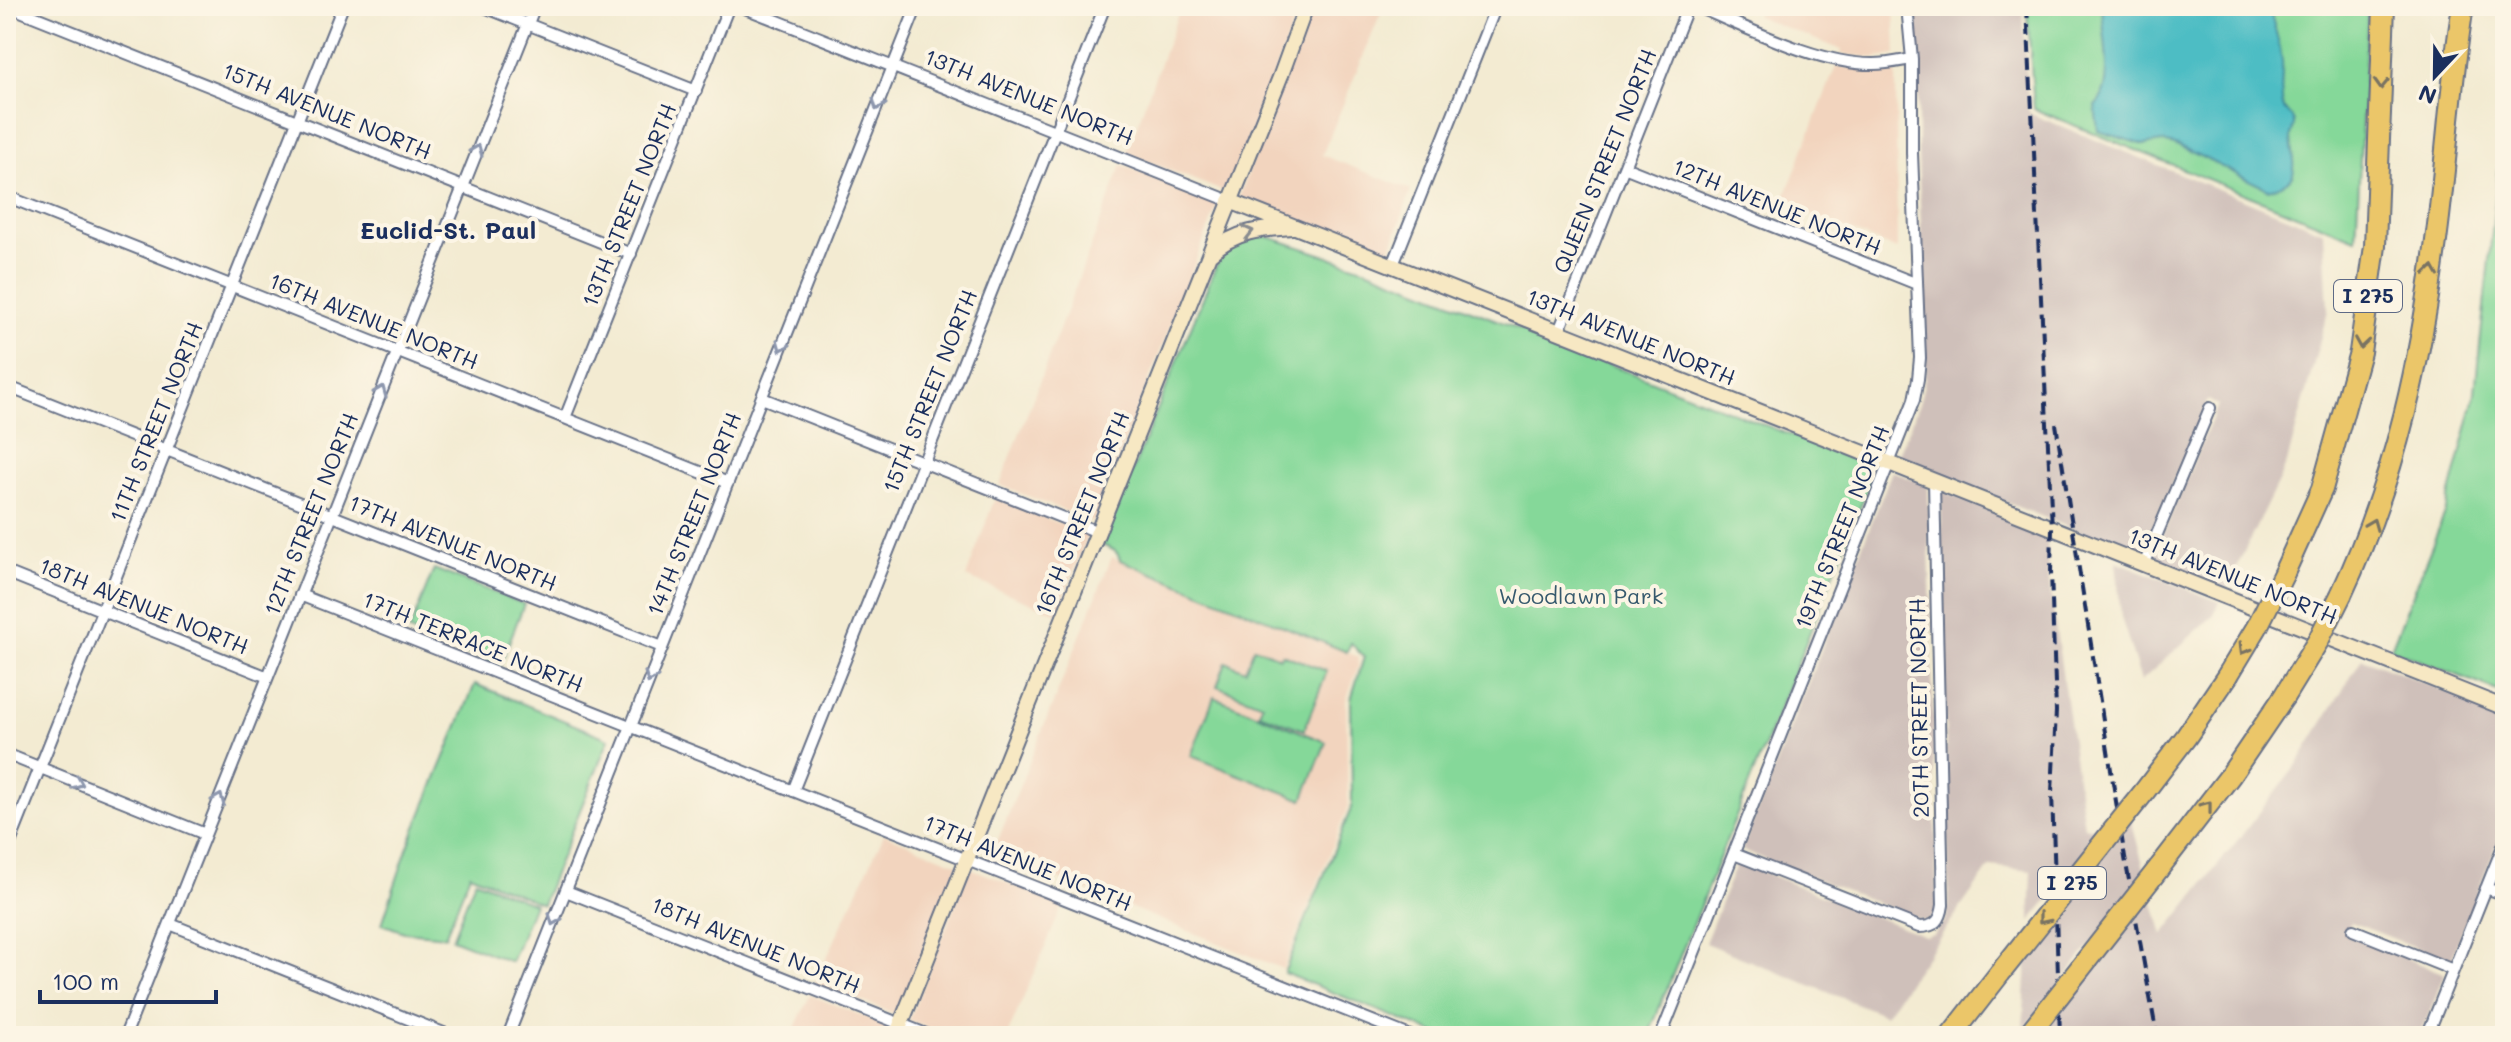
<svg xmlns="http://www.w3.org/2000/svg" width="2511" height="1042" viewBox="0 0 2511 1042" font-family="Mali,sans-serif">
<style>
.built{fill:#f2d4be}
.industrial{fill:#cfc0ba}
.green{fill:#85d899;stroke:#50847c;stroke-width:2}
.water{fill:#4ebdc4;stroke:#347691;stroke-width:2}
.lines{fill:none;stroke-linecap:round;stroke-linejoin:round}
.street-casing{stroke:#677187;stroke-width:14}
.secondary-casing{stroke:#677187;stroke-width:18}
.highway-casing{stroke:#677187;stroke-width:24}
.street{stroke:#fff;stroke-width:10}
.secondary{stroke:#f7e8c3;stroke-width:14}
.highway{stroke:#ebc669;stroke-width:20}
.rail{stroke:#1b2f5e;stroke-width:4;stroke-dasharray:12 6;stroke-linecap:butt}
.highway-bridge-casing{stroke:#677187;stroke-width:24;stroke-linecap:butt}
.highway-bridge{stroke:#ebc669;stroke-width:20}
.oneway{stroke:#797363}
.oneway2{stroke:#8d97ae}
.oneway3{stroke:#898c90}
.labels{text-anchor:middle;stroke-width:8;stroke-linejoin:round;paint-order:stroke}
.shield{fill:#fcf5e5;stroke:#5e6a86;stroke-width:2}
.shield-label{font-size:20px;font-weight:bold;fill:#1b2f5e}
.street-label{font-size:22px;fill:#1b2f5e;stroke:#fcf5e5}
.park-label{font-size:22px;fill:#36596d;stroke:#fcf5e5}
.neighbourhood-label{font-size:24px;font-weight:bold;fill:#1b2f5e;stroke:#fcf5e5}
</style>
<rect width="100%" height="100%" fill="#fcf5e5"/>
<filter id="ink" filterUnits="userSpaceOnUse"><feTurbulence type="fractalNoise" baseFrequency=".0125" numOctaves="2"/><feDisplacementMap in="SourceGraphic" scale="16" xChannelSelector="R" yChannelSelector="G"/><feConvolveMatrix kernelMatrix="1 2 1 2 8 2 1 2 1" color-interpolation-filters="sRGB"/></filter>
<filter id="wash" filterUnits="userSpaceOnUse"><feTurbulence type="fractalNoise" baseFrequency=".006" numOctaves="4" result="noise"/><feDisplacementMap in="SourceGraphic" scale="32" xChannelSelector="R" yChannelSelector="G"/><feGaussianBlur stdDeviation="1.8" result="paint"/><feColorMatrix in="noise" values="0 0 0 0 0 0 0 0 0 0 0 0 0 0 0 0 0 1.4 0 .05"/><feComposite in="paint" operator="in"/></filter>
<g filter="url(#wash)">
<rect width="100%" height="100%" fill="#f3ebd2"/>
<path class="built" d="M1181,6H1300L1227,193L1127,153Z
M1313,6H1384L1322,155L1411,190L1388,257L1239,197Z
M1760,6H1894L1896,55L1876,58L1841,54L1842,50L1756,16Z
M1836,66L1875,71L1896,68L1897,250L1783,202Z
M1122,165L1218,204L1093,522L1000,485Z
M995,498L1088,535L1057,613L966,577Z
M1112,557L1359,657L1358,667L1346,700L1348,807L1283,969L1000,855L996,845Z
M884,834L958,864L898,1015L815,983Z
M970,868L1063,905L1007,1036H950L909,1020Z
M810,995L893,1028L889,1036H791Z"/>
<path class="industrial" d="M1913,6H2023L2028,109L2031,114L2324,232L2328,310L2287,463L2226,589L2152,560L2218,405L2208,400L2141,556L1940,476V474H1936L1897,459L1920,401L1925,379L1926,358L1923,285L1925,280L1923,279L1918,153V65Z
M1892,471L1928,486L1937,905L1935,914L1928,920H1921L1742,850Z
M1941,491L2047,533L2048,574L2084,826L2093,828L2124,792L2127,806L2030,921L2032,871L1990,866L1885,1015L1705,943L1737,862L1925,936L1934,934L1946,920L1949,904Z
M2116,561L2220,602L2213,616L2141,681L2121,617Z
M2362,658L2505,715V824L2450,961L2351,922L2346,934L2445,974L2420,1036H2034L2150,889L2163,935L2296,766Z
M2131,820L2146,875L2023,1030L2028,942Z"/>
<path class="green" d="M2027,6H2368L2356,239L2034,109Z
M2503,128L2505,129V694L2391,649L2445,513L2474,401Z
M1266,236L1366,269L1857,461L1868,468L1871,480L1648,1036H1442L1284,973L1352,806L1351,699L1364,657L1351,643L1347,652L1120,560C1118,550 1111,549 1102,545L1216,266C1229,246 1243,238 1266,236Z
M434,569L524,604L500,666L409,631Z
M1254,647L1280,657L1282,654L1327,671L1304,730L1259,713L1262,704L1217,686L1226,662L1245,670Z
M475,684L609,739L542,904L470,874L445,936L404,932L382,924L407,849Z
M1214,697L1326,742L1303,800L1191,756Z
M475,880L534,904L511,962L452,939Z"/>
<path class="water" d="M2102,6H2269C2273,24 2280,43 2282,61C2283,74 2280,87 2282,99C2283,113 2288,111 2293,120C2297,127 2290,131 2291,138C2294,166 2303,183 2267,189L2179,146L2162,142L2144,145L2098,131L2095,106C2117,86 2102,33 2102,6Z"/>
</g>
<g filter="url(#ink)">
<g class="lines">
<defs>
<path id="street" d="M8,6L631,254
M482,6L696,91
M740,6L1230,201
M1695,6C1746,27 1819,65 1874,64C1887,64 1900,61 1912,59
M1624,167L1917,284
M6,196L728,483
M1393,265L1496,6
M1559,331L1688,6
M6,386L662,647
M762,398L1098,532
M565,418L729,6
M2144,565L2210,408
M6,572L268,677
M300,595L1410,1036
M6,754L205,834
M793,791L1105,6
M6,853L343,6
M1734,854L1919,927C1936,927 1941,920 1943,905L1934,481
M2486,888L2505,895
M566,891L931,1036
M170,924L451,1036
M2353,930L2453,970
M125,1036L535,6
M508,1036L917,6
M1661,1036L1914,400L1918,379L1920,358L1912,153V59L1907,6
M2427,1036L2505,841"/>
<path id="secondary" d="M1230,201L2505,708
M1211,253C1235,231 1260,229 1292,227
M896,1036L1281,75L1306,6"/>
<path id="highway" d="M2284,573L2322,489L2360,352L2375,246L2384,6
M2341,595C2397,475 2422,356 2438,225C2447,152 2451,78 2463,6
M2144,792L2186,737L2228,675
M2159,868L2230,776L2283,698
M1951,1036L2000,973"/>
</defs>
<use href="#street" class="street-casing"/>
<use href="#secondary" class="secondary-casing"/>
<use href="#highway" class="highway-casing"/>
<use href="#street" class="street"/>
<use href="#secondary" class="secondary"/>
<use href="#highway" class="highway"/>
<path class="rail" d="M2027,6L2052,528L2051,572L2056,711L2052,792L2060,1036
M2056,424L2125,858L2157,1036"/>
<defs>
<path id="highway-bridge" d="M2228,675L2257,627L2284,573
M2283,698L2318,641L2341,595
M2000,973L2144,792
M2027,1036L2159,868"/>
</defs>
<use href="#highway-bridge" class="highway-bridge-casing"/>
<use href="#highway-bridge" class="highway-bridge"/>
</g>
<defs><path id="oneway-chevron" d="M-2-3.5L2.5 0L-2 3.5" fill="none" stroke-width="1.6" stroke-linecap="round" stroke-linejoin="round" transform="scale(2)"/></defs>
<g class="oneway">
<use href="#oneway-chevron" transform="translate(2381 84) rotate(92)"/>
<use href="#oneway-chevron" transform="translate(2432 271) rotate(-82)"/>
<use href="#oneway-chevron" transform="translate(2361 343) rotate(99)"/>
<use href="#oneway-chevron" transform="translate(2372 524) rotate(-68)"/>
<use href="#oneway-chevron" transform="translate(2244 649) rotate(122)"/>
<use href="#oneway-chevron" transform="translate(2207 806) rotate(-52)"/>
<use href="#oneway-chevron" transform="translate(2043 919) rotate(129)"/>
</g>
<g class="oneway2">
<use href="#oneway-chevron" transform="translate(878 105) rotate(112)"/>
<use href="#oneway-chevron" transform="translate(477 150) rotate(-68)"/>
<use href="#oneway-chevron" transform="translate(782 346) rotate(112)"/>
<use href="#oneway-chevron" transform="translate(381 391) rotate(-68)"/>
<use href="#oneway-chevron" transform="translate(650 678) rotate(112)"/>
<use href="#oneway-chevron" transform="translate(78 783) rotate(22)"/>
<use href="#oneway-chevron" transform="translate(219 799) rotate(-68)"/>
<use href="#oneway-chevron" transform="translate(554 920) rotate(112)"/>
</g>
<use class="oneway3" href="#oneway-chevron" transform="translate(1248 232) rotate(-14)"/>
</g>
<g class="labels">
<g class="shield">
<rect x="2334" y="280" width="68" height="32" rx="6"/>
<rect x="2038" y="867" width="68" height="32" rx="6"/>
</g>
<g class="shield-label">
<text x="2368" y="303">I 275</text>
<text x="2072" y="890">I 275</text>
</g>
<g class="street-label">
<text transform="translate(1029 97) rotate(22)" y="8">13TH AVENUE NORTH</text>
<text transform="translate(327 111) rotate(22)" y="8">15TH AVENUE NORTH</text>
<text transform="translate(1605 161) rotate(-68)" y="8">QUEEN STREET NORTH</text>
<text transform="translate(629 205) rotate(-68)" y="8">13TH STREET NORTH</text>
<text transform="translate(1777 207) rotate(22)" y="8">12TH AVENUE NORTH</text>
<text transform="translate(374 321) rotate(22)" y="8">16TH AVENUE NORTH</text>
<text transform="translate(1631 337) rotate(22)" y="8">13TH AVENUE NORTH</text>
<text transform="translate(930 391) rotate(-68)" y="8">15TH STREET NORTH</text>
<text transform="translate(156 422) rotate(-68)" y="8">11TH STREET NORTH</text>
<text transform="translate(1082 513) rotate(-68)" y="8">16TH STREET NORTH</text>
<text transform="translate(311 514) rotate(-68)" y="8">12TH STREET NORTH</text>
<text transform="translate(694 514) rotate(-68)" y="8">14TH STREET NORTH</text>
<text transform="translate(1842 527) rotate(-68)" y="8">19TH STREET NORTH</text>
<text transform="translate(453 543) rotate(22)" y="8">17TH AVENUE NORTH</text>
<text transform="translate(2233 576) rotate(22)" y="8">13TH AVENUE NORTH</text>
<text transform="translate(144 606) rotate(22)" y="8">18TH AVENUE NORTH</text>
<text transform="translate(473 642) rotate(22)" y="8">17TH TERRACE NORTH</text>
<text transform="translate(1919 708) rotate(-91)" y="8">20TH STREET NORTH</text>
<text transform="translate(1028 863) rotate(22)" y="8">17TH AVENUE NORTH</text>
<text transform="translate(756 945) rotate(22)" y="8">18TH AVENUE NORTH</text>
</g>
<g class="park-label">
<text x="1581" y="604">Woodlawn Park</text>
</g>
<g class="neighbourhood-label">
<text x="448" y="239">Euclid-St. Paul</text>
</g>
</g>
<rect width="2511" height="1042" fill="none" stroke="#fcf5e5" stroke-width="32"/>
<g transform="translate(2435 76) rotate(202)" stroke="#fcf5e5" stroke-width="6" paint-order="stroke">
<path d="M0-6L14 30L0 20L-14 30Z" fill="#1b2f5e"/>
<text y="-12" font-size="22" font-weight="bold" text-anchor="middle" fill="#1b2f5e">N</text>
</g>
<path d="M40 990v12h176v-12" fill="none" stroke="#1b2f5e" stroke-width="4"/>
<text x="52" y="990" font-size="24" fill="#1b2f5e" stroke="#fcf5e5" stroke-width="6" paint-order="stroke">100 m</text>
</svg>
